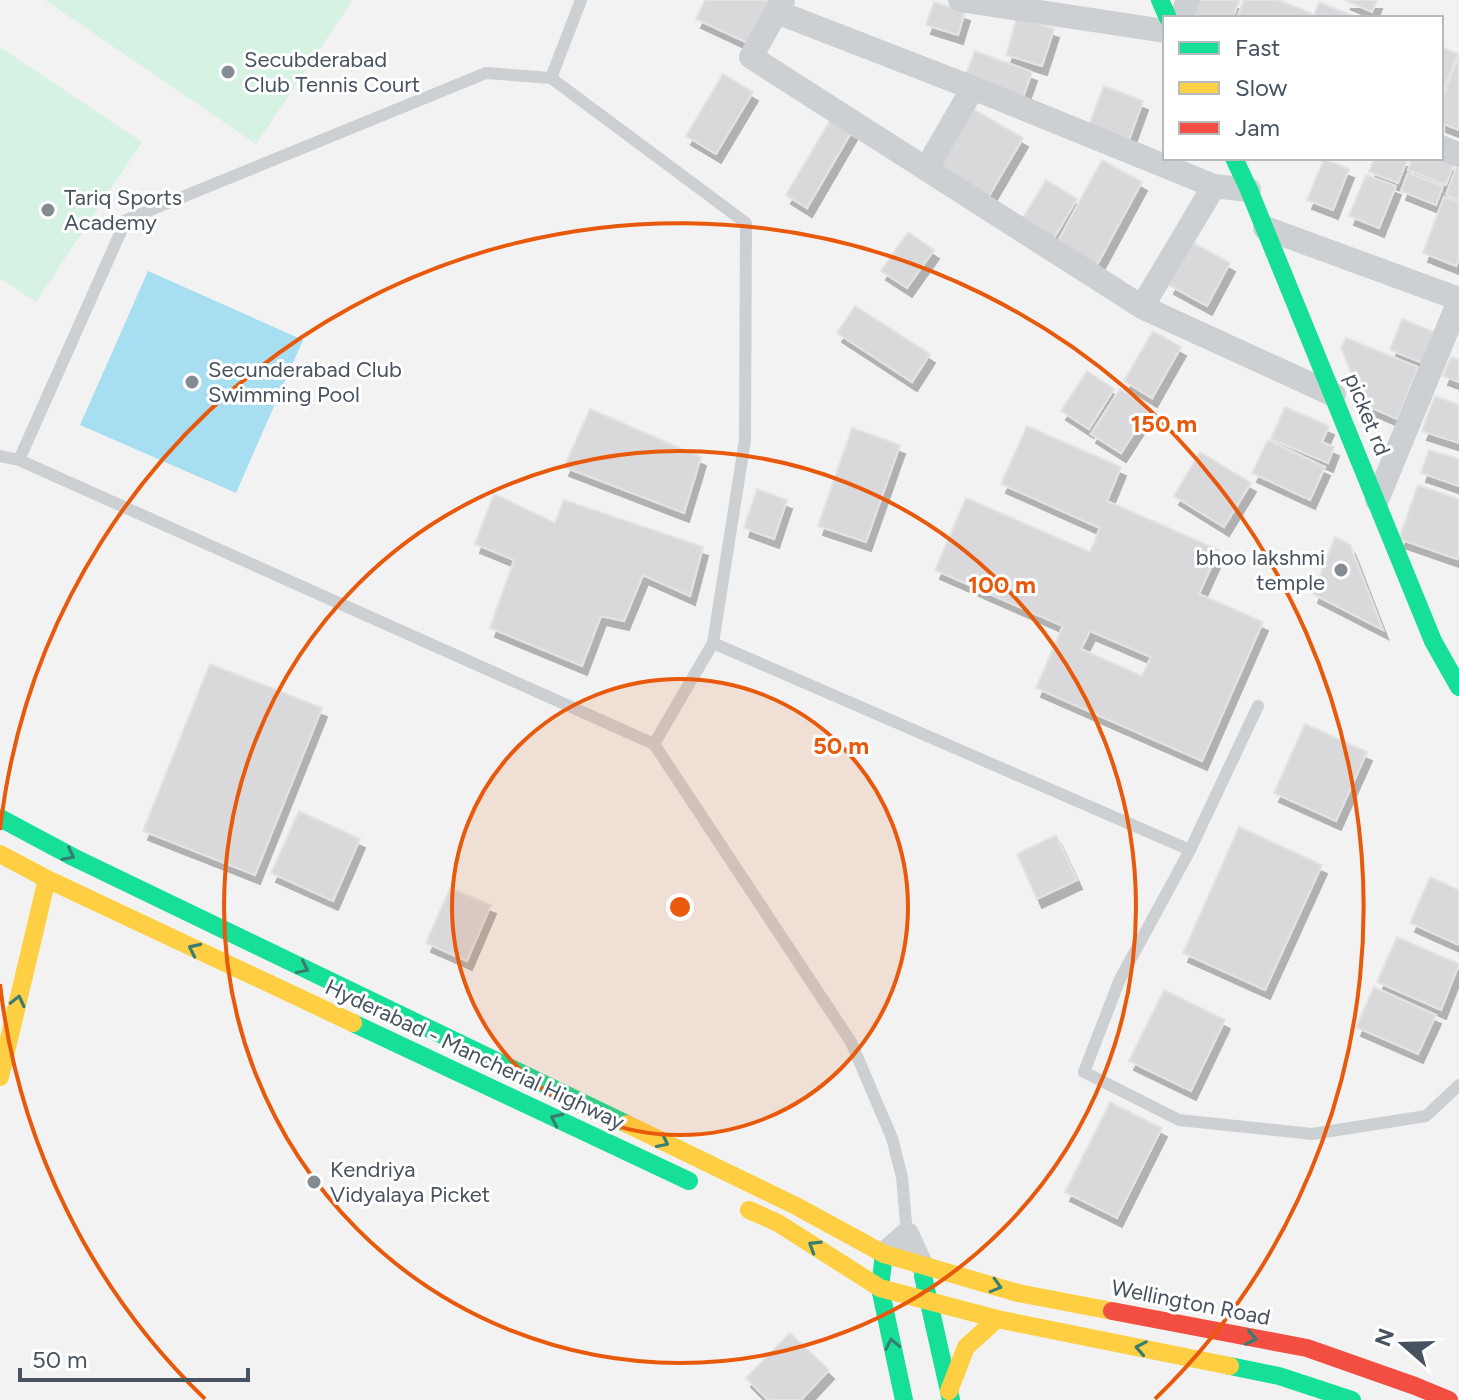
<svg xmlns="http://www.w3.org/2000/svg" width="1459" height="1400" viewBox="0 0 1459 1400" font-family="Figtree,sans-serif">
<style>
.green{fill:#d5f2e2}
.water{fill:#a8def2}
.building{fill:#d9d9dc;stroke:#e3e3e4;stroke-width:2;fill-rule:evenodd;filter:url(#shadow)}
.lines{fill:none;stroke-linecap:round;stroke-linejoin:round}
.lane{stroke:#cdd0d3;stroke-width:12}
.street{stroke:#cdd0d3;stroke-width:24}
.fast{stroke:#16e098;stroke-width:18}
.slow{stroke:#ffcf43;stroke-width:18}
.jam{stroke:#f24e42;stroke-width:18}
.oneway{stroke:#387d71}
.ring{fill:none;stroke:#e8590c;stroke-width:4}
.poi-dot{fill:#838b93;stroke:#fff;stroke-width:3}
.labels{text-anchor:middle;stroke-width:6;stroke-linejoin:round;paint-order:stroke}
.poi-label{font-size:22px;fill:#475360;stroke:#fff;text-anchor:start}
.street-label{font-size:22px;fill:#475360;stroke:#fff}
.centre{fill:#e8590c;stroke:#fff;stroke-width:4}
.ring-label{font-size:24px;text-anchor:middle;font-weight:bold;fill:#e8590c;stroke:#fff;stroke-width:6;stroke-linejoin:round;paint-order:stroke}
</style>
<defs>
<filter id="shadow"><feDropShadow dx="5" dy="9" stdDeviation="0" flood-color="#0004"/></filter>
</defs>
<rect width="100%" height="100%" fill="#f2f2f2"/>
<path class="green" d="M45,0H353L256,144Z
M0,47L142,142L36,302L0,278Z"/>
<path class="water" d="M148,271L303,340L236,493L80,425Z"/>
<path class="building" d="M705,0H773L752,45L696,19Z
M1193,0H1239L1233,18H1197L1188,14Z
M1244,0H1278L1311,13L1309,18H1237Z
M1345,0H1377L1372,12Z
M934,2L965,12L958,35L926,25Z
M1319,2L1358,18H1313Z
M1017,17L1054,29L1042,66L1006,55Z
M1441,47L1458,54L1441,95Z
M975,51L1032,72L1022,100L964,79Z
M1459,56V130L1441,123V101Z
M723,74L753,92L716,154L686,136Z
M1104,86L1143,101L1129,140L1089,125Z
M968,106L1023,138L989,196L934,165Z
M831,119L852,131L807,208L786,195Z
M1374,158H1408L1398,183L1369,172Z
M1412,158H1439L1454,164L1446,185L1408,170Z
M1324,159L1349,169L1333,210L1307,200Z
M1102,160L1142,182L1097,265L1057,243Z
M1457,166H1459V200L1446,195Z
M1408,173L1443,186L1436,205L1401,191Z
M1366,175L1396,186L1379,228L1349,216Z
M1046,180L1077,199L1053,240L1021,221Z
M1444,197L1459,202V259L1456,266L1423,253Z
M908,232L934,250L907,288L881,271Z
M1192,242L1230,263L1207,306L1169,285Z
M855,306L930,354L912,382L837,333Z
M1402,319L1437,333L1425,364L1390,350Z
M1153,331L1181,347L1152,398L1124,381Z
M1346,338L1418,367L1397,419L1363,404L1341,347Z
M1451,357L1459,360V382L1443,376Z
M1087,371L1114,389L1089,429L1061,411Z
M1120,389L1150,408L1121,453L1091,434Z
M1435,396L1459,405V443L1422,431Z
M1285,407L1329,426L1322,442L1334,447L1328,463L1271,439Z
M590,409L701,457L684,513L564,467Z
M1027,426L1121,467L1107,501L1219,550L1199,594L1263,622L1202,761L1036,688L1063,626L935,570L966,498L1090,552L1100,528L1001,484ZM1090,631L1151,657L1142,676L1081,649Z
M852,428L900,445L866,542L818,526Z
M1268,440L1325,467L1310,500L1252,473Z
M1429,450L1459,459V486L1421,473Z
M1200,452L1251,483L1224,527L1174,496Z
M1418,485L1459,499V555L1457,559L1399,539Z
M757,489L787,500L774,539L744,528Z
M494,494L555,523L564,500L703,547L690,596L643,575L624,621L601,616L582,666L490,628L514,560L475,544Z
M1335,537L1350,545L1383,630L1313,594Z
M210,664L322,708L255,875L143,831Z
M1305,724L1367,752L1336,821L1274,793Z
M299,811L360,839L333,901L271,873Z
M1239,827L1322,865L1265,990L1183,953Z
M1056,835L1077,880L1037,899L1017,854Z
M1430,877L1459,890V945L1410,923Z
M450,888L491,905L467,961L426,943Z
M1397,937L1459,964L1441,1010L1377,982Z
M1374,987L1436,1015L1418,1054L1356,1027Z
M1164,990L1225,1020L1191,1091L1129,1061Z
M1110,1102L1162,1128L1117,1218L1065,1192Z
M790,1333L829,1370L801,1400H768L746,1378Z"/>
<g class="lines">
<path class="lane" d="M551,78L746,223L745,440L713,643L654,744
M0,456L19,460L654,744L851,1042L892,1138L902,1177L907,1234
M19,460L126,220L486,73L551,78L581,0
M713,643L1190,850
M1258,706L1190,850L1120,979L1084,1072L1179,1120L1312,1134L1426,1116L1459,1085"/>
<path class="street" d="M783,0L751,57L1142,307L1334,395
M960,0L1165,31
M777,12L973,88L1214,186L1249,190
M1181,18L1188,0
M1441,147L1459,155
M926,169L973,88
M1265,228L1459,299
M1142,307L1214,186
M1377,500L1459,301
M884,1254L907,1234L921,1264"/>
<path class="fast" d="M1160,0L1168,18
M1234,158L1249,190L1433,641L1459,687
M0,818L73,857L627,1124
M353,1023L689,1181
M883,1262L880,1288L904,1400
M923,1276L951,1400
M1230,1366L1279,1376L1352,1400"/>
<path class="slow" d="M0,854L47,879L353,1023
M0,1077L47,879
M627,1124L796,1206L884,1254L1018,1293L1112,1311
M749,1210L778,1223L880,1288L997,1319L1230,1366
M949,1391L966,1347L997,1319"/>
<path class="jam" d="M1112,1311L1307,1348L1415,1386L1449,1400"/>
</g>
<defs><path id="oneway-chevron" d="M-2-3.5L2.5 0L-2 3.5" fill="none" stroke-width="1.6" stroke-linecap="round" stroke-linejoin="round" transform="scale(2)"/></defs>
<g class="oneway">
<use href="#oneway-chevron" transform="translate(69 855) rotate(27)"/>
<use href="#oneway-chevron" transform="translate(194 949) rotate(-155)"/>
<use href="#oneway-chevron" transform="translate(303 968) rotate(26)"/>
<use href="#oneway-chevron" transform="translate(18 1001) rotate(-77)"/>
<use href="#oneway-chevron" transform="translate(556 1119) rotate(-155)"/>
<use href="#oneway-chevron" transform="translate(663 1142) rotate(26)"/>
<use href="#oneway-chevron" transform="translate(814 1246) rotate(-148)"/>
<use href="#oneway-chevron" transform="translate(996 1286) rotate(16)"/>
<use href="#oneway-chevron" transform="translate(1251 1338) rotate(11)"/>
<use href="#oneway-chevron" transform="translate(892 1344) rotate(-102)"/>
<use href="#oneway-chevron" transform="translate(1141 1348) rotate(-169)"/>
</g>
<circle cx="680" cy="907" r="228" fill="#e8590c" fill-opacity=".12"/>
<g class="ring">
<circle cx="680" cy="907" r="228"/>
<circle cx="680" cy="907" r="456"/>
<path d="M205 1399A684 684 0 0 1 0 984M0 830A684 684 0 1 1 1155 1399"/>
</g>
<g class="poi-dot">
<circle cx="228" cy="72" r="8"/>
<circle cx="48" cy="210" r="8"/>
<circle cx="192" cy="382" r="8"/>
<circle cx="1341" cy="570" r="8"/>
<circle cx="314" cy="1182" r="8"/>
</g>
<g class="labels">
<g class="poi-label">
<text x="244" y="67">Secubderabad<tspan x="244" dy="25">Club Tennis Court</tspan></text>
<text x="64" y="205">Tariq Sports<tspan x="64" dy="25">Academy</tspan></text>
<text x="208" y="377">Secunderabad Club<tspan x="208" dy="25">Swimming Pool</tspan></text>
<text x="1325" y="565" text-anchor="end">bhoo lakshmi<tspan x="1325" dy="25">temple</tspan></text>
<text x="330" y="1177">Kendriya<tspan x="330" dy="25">Vidyalaya Picket</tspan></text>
</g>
<g class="street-label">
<text transform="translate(1368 414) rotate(68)" y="8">picket rd</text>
<text transform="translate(475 1054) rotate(25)" y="8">Hyderabad - Mancherial Highway</text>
<text transform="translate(1191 1302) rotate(11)" y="8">Wellington Road</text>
</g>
</g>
<circle cx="680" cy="907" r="12" class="centre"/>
<g class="ring-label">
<text x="1164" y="432">150 m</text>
<text x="1002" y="593">100 m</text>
<text x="841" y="754">50 m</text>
</g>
<rect x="1163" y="16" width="280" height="144" fill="#ffffff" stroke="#b5babf" stroke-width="2"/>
<rect x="1179" y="42" width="40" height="12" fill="#16e098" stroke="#b5babf" stroke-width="2"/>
<text x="1235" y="56" font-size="24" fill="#475360">Fast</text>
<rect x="1179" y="82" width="40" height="12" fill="#ffcf43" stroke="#b5babf" stroke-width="2"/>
<text x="1235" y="96" font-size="24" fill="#475360">Slow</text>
<rect x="1179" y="122" width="40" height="12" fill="#f24e42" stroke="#b5babf" stroke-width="2"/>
<text x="1235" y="136" font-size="24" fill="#475360">Jam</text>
<g transform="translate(1403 1344) rotate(290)" stroke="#ffffff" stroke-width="6" paint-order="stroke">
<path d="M0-6L14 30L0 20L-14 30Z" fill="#475360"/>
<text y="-12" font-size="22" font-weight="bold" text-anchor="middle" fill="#475360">N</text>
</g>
<path d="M20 1368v12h228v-12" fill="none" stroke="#475360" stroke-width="4"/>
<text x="32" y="1368" font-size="24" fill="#475360" stroke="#ffffff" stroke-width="6" paint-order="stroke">50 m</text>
</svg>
